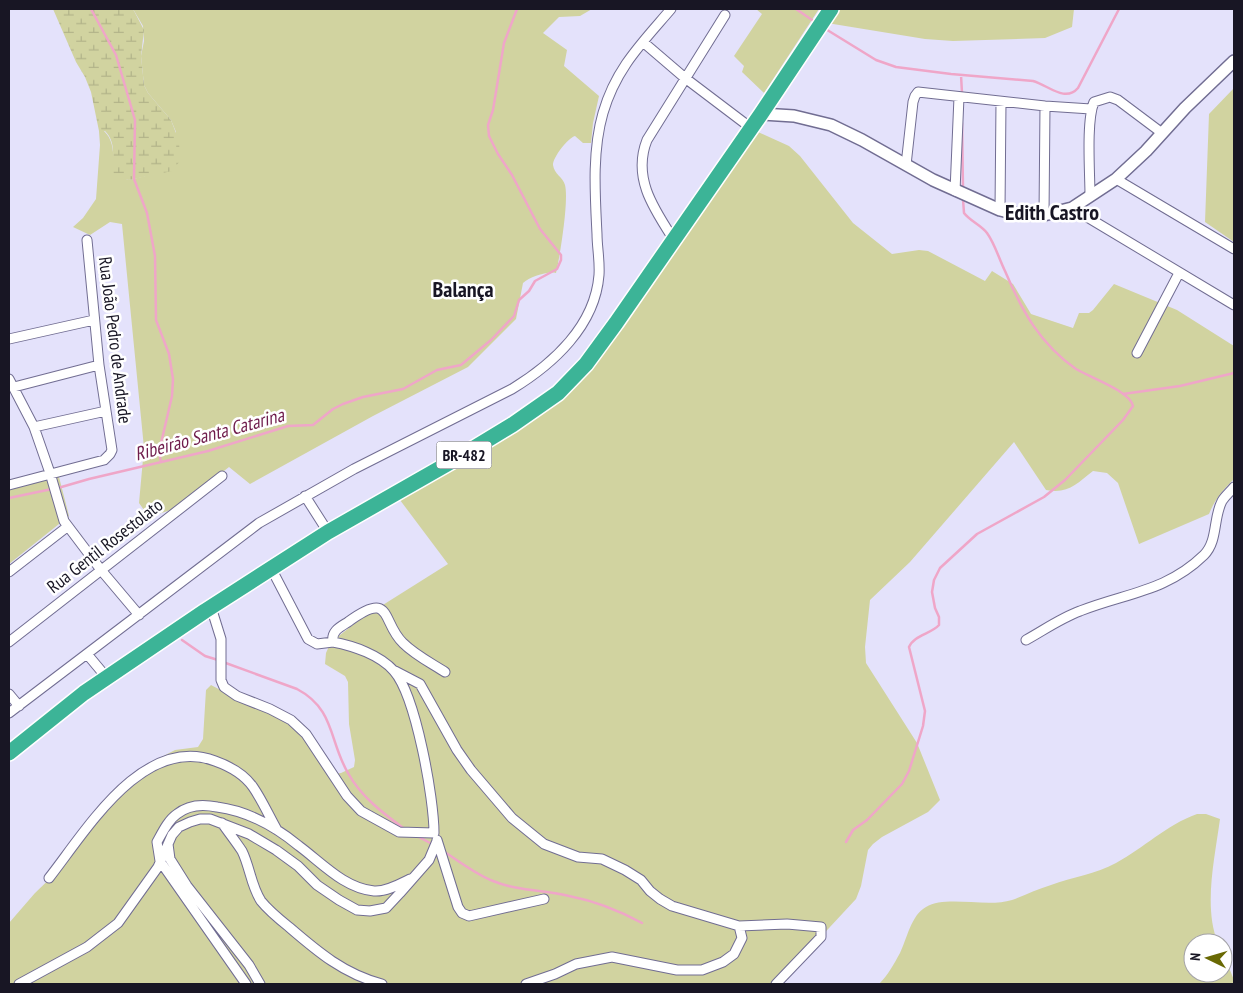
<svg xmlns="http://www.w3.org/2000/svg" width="1243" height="993" viewBox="0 0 1243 993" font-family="'PT Sans Narrow',sans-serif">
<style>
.green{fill:#d1d3a0}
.wetland{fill:url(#wetland-marsh)}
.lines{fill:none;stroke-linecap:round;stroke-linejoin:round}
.stream{stroke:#efa6c8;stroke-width:2.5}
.minor-casing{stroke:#716d92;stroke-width:11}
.tertiary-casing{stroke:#716d92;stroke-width:14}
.trunk-casing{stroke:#fff;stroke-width:18}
.minor{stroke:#fff;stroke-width:9}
.tertiary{stroke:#fff;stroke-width:11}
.trunk{stroke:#3cb497;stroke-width:15}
.labels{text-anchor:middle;stroke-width:5;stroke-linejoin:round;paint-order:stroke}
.shield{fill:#fff;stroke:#5d5c66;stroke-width:1}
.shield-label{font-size:16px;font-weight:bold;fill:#181624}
.street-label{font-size:18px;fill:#181624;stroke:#fff}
.water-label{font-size:19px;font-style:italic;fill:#6f1c4c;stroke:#fff}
.district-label{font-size:22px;font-weight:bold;fill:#181624;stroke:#fff}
</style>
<defs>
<pattern id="wetland-marsh" width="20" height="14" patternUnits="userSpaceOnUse" patternTransform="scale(1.25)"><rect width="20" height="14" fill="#d1d3a0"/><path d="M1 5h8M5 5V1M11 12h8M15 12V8" fill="none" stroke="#b3b48a"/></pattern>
</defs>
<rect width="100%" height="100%" fill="#e4e2fb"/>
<path class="green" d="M133,9H592L580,16L559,17L543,33L567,50L564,66L599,96L593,123L591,143H583L575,136C568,138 553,157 553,165C554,174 563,177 565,185C569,200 560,256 556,273C547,271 530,277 523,283L516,319L468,367L373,416L250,484L229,467L177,508L149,517L139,503L144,448L122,224L110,222L90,235L73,227L83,218L96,199L100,145L99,131H104C116,142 113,160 113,175L129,180L154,174L176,132L171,120L148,93L144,85L141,56L144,41L143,26Z
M756,9H819L764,93L742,72L744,66L734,56L762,14Z
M838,9H1074L1072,27L1045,38L953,41L925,39L827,23Z
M1234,88V242L1205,222L1209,114Z
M756,131L789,146L800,156L853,223L892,254L919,250L928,251L985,281L992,271L1013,284L1031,314L1073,328L1079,313H1089L1093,310L1114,284L1177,310L1234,346V479C1223,490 1215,499 1209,514L1139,544L1118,483L1107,473L1093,471C1076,484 1069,494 1046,490L1014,442L910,562L870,600L865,647L866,663L917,743L940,800L928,812L882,837L873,844L868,850L861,886L856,899L777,984H9V923L35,893L63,866L101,810L133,775L148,764L175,750L198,747L203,739L206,690L211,685C233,698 258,705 281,718C303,730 319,755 335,774L341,773L354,767L355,760L349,724L348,682L345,676L325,664L326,653L330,644L340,635L359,620L448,564L400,500L482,453L574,389L592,369L616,336L697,221Z
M58,473L69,516L9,564V487Z
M1197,814H1206L1220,819C1215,857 1203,907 1218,943H1193V973H1223V953L1234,980V984H879C888,975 894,964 900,953C907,939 911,915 926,907C946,895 987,908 1012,900C1025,895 1038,889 1051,885C1072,877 1096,874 1116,863C1144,848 1166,825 1197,814Z"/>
<path class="wetland" d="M53,9H133L144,30L141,56L144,85L148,93L171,120L179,141L180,161L172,171L129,180L113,177C111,161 118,144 105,131H99L91,92L85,77L76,62Z"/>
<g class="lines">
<path class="stream" d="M91,9L116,55L135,120L134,179L147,213L155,256L156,320L169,354L173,379L172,396L159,452L161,462
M796,9L815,22
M824,28L876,60L896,67L951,74L1033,81C1048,85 1065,103 1078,88L1119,9
M961,75L962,93
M962,123L963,189
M1123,394L1180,386L1234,373
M58,488L89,479L208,451L288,426L313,425L333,409L343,404L363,397L403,389L437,370L461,365L491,340L514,316L519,300L529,291L535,281L557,269L561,260V255L557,250L540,229L512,175L498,154L489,136L488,125L493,110L504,43L517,9
M9,498L52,489
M182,640L205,656L218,660
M223,662L297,689C335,709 329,741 348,773C361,797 384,814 406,830
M417,836L432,844
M846,842L853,830L867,820L902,784L909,771L923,726L925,711L909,647C914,635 931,634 939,625V617L935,608L932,592L934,580L940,568L977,534L1044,497L1065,480L1123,420L1133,406C1130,391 1089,377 1076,369C1040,344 1022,311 1005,271C999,259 995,244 987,233C981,225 970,221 964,213L963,199
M443,851C459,861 475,874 493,881C517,891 544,890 569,896C595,901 618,910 642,923"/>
<defs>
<path id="minor" d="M643,42L685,78L751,128
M906,165L913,102L915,96L918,92L1045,106L1091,109
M1116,179L1234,249
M955,191L959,97
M1090,196C1090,173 1086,121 1094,102L1110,97L1118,100L1162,133
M1072,208L1234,305
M1000,210L1001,102
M1044,215L1045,106
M674,240C654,209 632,178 647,140L725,15
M9,339L94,320
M1137,353L1179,273
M9,379L34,427L50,473L64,521L101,570L139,615
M14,387L99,365
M34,427L106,411
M9,485L104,460L110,454L112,450L99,365L87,240
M305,496L328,532
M271,568L308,639L317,644L333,642
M9,572L67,527
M211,607L221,639V680L224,687L237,696L270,709L291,720L306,734L347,796L361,811L399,832L434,833C434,799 416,696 394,671C380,655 354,646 333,642C331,631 340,627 348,622C393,589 381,622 403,643C415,655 431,663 445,672
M1026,640C1044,630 1061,618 1080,611C1125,593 1166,592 1204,555C1218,541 1213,518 1222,501C1225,496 1230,492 1234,487
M9,642L222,476
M87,654L107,678
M395,671L420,684L457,750L471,770L512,818L544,844L578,857L602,859L625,870L641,880L650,891L660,899L672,906L739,926L742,938L734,954L723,962L702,970H677L612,957L576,964L555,974L526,984
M9,694L19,706
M9,713L259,523L354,469L512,389C553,364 595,326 599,275C600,261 597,247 597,234C595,194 592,151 603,113C616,68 642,43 671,9
M222,823C229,833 236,842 242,851C250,867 251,886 261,901C269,911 279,919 289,927C318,952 344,974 382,984
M437,840L458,907L462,913L469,916L544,899
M168,844L170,859L187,886L249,965L260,984
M49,878C86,831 143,734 215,761C229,766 244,774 253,787C262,800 269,816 277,830
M739,926L787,924L821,927V937L776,984
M19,984L87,947L118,923L158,867L172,835L179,827L190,822L200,819H210L249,834L276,850L298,866L317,885L339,900L357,910L370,911L386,908L400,893L429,860L437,841
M246,984L160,861L157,842C162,833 168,820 177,814C188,805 203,804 217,807C247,811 276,827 299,846C322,863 344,888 374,891C386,892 400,884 410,879"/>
<path id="tertiary" d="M761,114L794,116L831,125L862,140L933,180L1000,210L1021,215H1044L1072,208L1116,179L1146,151L1185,108L1234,61"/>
<path id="trunk" d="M9,753L84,693L205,611L328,532L456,459L512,425L558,393L586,364L616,323L761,114L831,9"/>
</defs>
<use href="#minor" class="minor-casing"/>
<use href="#tertiary" class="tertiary-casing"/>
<use href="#trunk" class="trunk-casing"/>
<use href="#minor" class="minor"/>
<use href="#tertiary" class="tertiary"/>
<use href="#trunk" class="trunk"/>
</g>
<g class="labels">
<rect class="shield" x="436.5" y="441.5" width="55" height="27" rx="4"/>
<g class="shield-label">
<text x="464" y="461">BR-482</text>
</g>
<g class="street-label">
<text transform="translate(115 340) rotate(83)" y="6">Rua João Pedro de Andrade</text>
<text transform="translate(105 546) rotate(-38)" y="6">Rua Gentil Rosestolato</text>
</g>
<g class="water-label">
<text transform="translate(209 434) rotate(-15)" y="7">Ribeirão Santa Catarina</text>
</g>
<g class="district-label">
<text x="1052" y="220">Edith Castro</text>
<text x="463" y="297">Balança</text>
</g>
</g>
<rect width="1243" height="993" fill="none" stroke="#181624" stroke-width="20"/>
<g transform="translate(1208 958) rotate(275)"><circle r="24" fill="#ffffff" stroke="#a3a2a7"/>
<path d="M0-4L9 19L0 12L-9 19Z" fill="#696904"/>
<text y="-8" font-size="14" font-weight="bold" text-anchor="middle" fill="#181624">N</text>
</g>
</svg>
